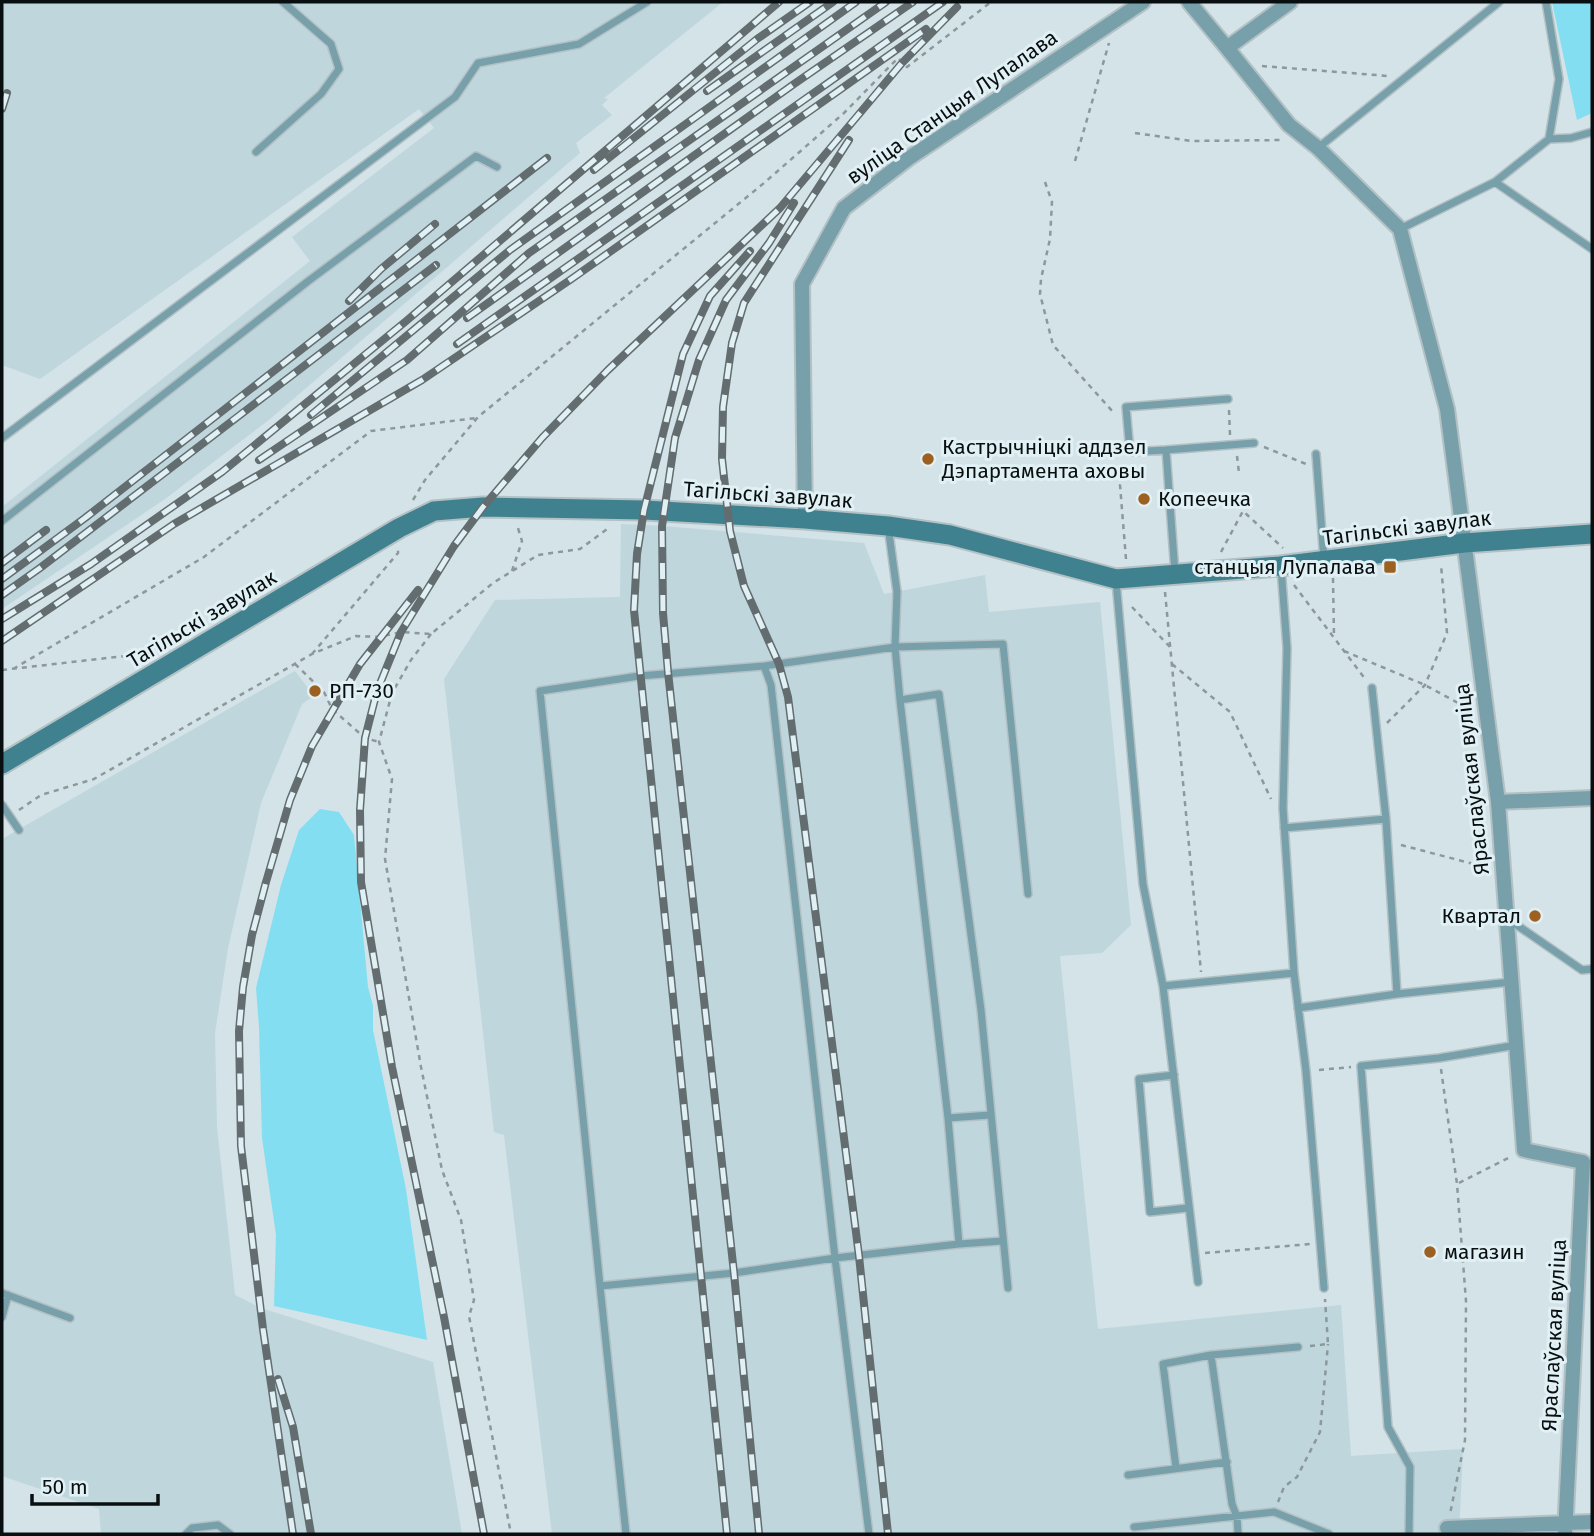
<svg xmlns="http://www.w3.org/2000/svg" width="1594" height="1536" viewBox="0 0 1594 1536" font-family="'Fira Sans',sans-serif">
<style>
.built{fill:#bed6dc}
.green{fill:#84def2}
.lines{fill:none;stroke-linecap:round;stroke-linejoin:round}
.service-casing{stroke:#b3c1c5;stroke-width:10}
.minor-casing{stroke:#b3c1c5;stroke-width:18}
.secondary-casing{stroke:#b3c1c5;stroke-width:23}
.path{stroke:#8c989b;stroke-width:2.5;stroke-dasharray:5 5;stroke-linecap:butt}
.service{stroke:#78a0aa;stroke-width:7}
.minor{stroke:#78a0aa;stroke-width:14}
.secondary{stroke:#40818f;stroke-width:19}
.rail-casing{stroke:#636d70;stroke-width:8}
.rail{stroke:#e0f0f4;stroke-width:5;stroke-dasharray:16;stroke-linecap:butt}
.poi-dot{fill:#9c6121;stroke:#e0f0f4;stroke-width:2.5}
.labels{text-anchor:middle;stroke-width:6;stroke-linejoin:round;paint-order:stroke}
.street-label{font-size:21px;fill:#090f10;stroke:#e0f0f4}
.poi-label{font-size:21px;fill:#090f10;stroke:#e0f0f4;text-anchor:start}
</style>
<rect width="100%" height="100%" fill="#d3e3e7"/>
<path class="built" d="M2,2H723L604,98L608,99L602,105L612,115L576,143L580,153L270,419L165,499L2,609V507L310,261L292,237L434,128L419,109L40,379L2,365Z
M621,524L662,526L864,543L884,594L985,575L989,612L1100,602L1131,925L1102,953L1060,956L1098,1329L1341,1305L1351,1456L1463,1449L1459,1534H552L504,1135L494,1132L444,679L495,600L620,597Z
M295,671L314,696L302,704L261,803L228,948L215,1033L217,1127L235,1295L261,1308L433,1362L462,1534H101L99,1509L2,1476V839Z"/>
<path class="green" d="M1552,2H1592V113L1577,120Z
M320,809L339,812L354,835L368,987L373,1006V1030L406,1189L427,1340L274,1306L276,1235L262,1138L259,1027L256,988L281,885L299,830Z"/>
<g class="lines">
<defs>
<path id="service" d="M1546,2L1559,79L1549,139
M1319,147L1499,2
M256,152L321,94L339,69L331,44L283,2
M1495,182L1592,249
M1400,229L1495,182L1549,139L1571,138L1592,132
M2,438L455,97L478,63L579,44L647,2
M1166,450L1130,452L1126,407L1228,399
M1316,454L1324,560
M2,521L307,282L476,156L497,167
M888,526L897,592L895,647L900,700
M1281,567L1287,648L1283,808L1294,973L1306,1071L1324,1288
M1175,573L1166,450L1254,443
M1116,581L1143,884L1163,986L1198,1282
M764,666L771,685L835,1258L869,1534
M1372,688L1386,819L1397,994
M2,805L19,830
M1284,828L1386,819
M1508,919L1582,970L1592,969
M1163,986L1294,973
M1298,1008L1397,994L1511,982
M1174,1075L1139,1079L1150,1212L1188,1208
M948,1118L990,1115
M1002,1241L959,1244L948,1118L900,700L939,694L981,1010L1008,1288
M959,1244L835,1258L734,1273L600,1286L540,691L639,676L764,666L895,647L1003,644L1028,894
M600,1286L626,1534
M2,1293L70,1318
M2,1317L8,1295
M1176,1468L1163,1364L1211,1355
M1128,1475L1227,1462
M1134,1527L1274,1512L1329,1534
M186,1534L192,1528L218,1525L230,1534
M1238,1534L1237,1517L1232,1504L1211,1355L1298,1347
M1409,1534L1410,1467L1388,1427L1361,1066L1439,1058L1517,1045"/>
<path id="minor" d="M1189,2L1227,48L1290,2
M1227,48L1289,125L1318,148L1400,229L1447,409L1498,802L1524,1150L1583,1162L1565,1534
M805,519L802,284L844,208L909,158L1143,2
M1498,802L1592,798
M1447,1528L1592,1522"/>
<path id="secondary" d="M2,764L399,528L434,511L483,507L644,510L805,519L888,526L950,535L1116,579L1280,566L1464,543L1592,534"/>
</defs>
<use href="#service" class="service-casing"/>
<use href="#minor" class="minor-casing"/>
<use href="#secondary" class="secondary-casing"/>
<path class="path" d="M1262,66L1388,76
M1135,133L1192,141L1283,140
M1075,161L1109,43
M1045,182L1052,202L1050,239L1041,279L1040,294L1053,345L1114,413
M1229,410L1230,435
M1264,447L1306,464
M1237,456L1239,473
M413,500L425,480L478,417L764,183L844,113L898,58L907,67L991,2
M1221,552L1243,511L1283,548
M1126,559L1120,485L1127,462
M512,571L522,541L517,525
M1333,578L1334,637
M1294,585L1366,680
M1165,592L1201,972
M1132,607L1170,647
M431,634L411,660L392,693L379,742L392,779L385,859L421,1067L442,1170L461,1220L474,1300L469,1316L511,1534
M1344,651L1425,685L1471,710
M312,654L398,553V549
M295,664L324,692L332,709L365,738L379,742
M1172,664L1230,712L1271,799
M13,669L204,557L371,431L476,418
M2,670L151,653
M1387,723L1425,685L1447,633L1441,565
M19,810L41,795L94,779L312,654L356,636L379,637L401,632L431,634L493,583L538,555L580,549L610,527
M1401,845L1489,868
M1441,1069L1457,1184L1466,1301L1465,1440L1450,1514
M1319,1070L1351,1067
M1459,1183L1512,1156
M1205,1253L1310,1244
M1310,1346L1328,1344L1325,1299
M1278,1502L1284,1487L1297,1477L1320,1432L1328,1344"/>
<use href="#service" class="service"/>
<use href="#minor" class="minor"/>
<use href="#secondary" class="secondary"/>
<defs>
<path id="rail" d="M707,91L833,2
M2,109L7,93
M849,140L744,303L732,343L723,407L722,459L730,531L744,586L779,664L788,697L859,1256L888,1534
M594,170L757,39L810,2
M349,301L381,269L435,224
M467,318L794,84L913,2
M457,344L943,2
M311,415L510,250L856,2
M259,460L407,360L529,253L886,2
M2,563L46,530
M2,579L85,518L547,158
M2,595L40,568L436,265
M2,619L91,564L222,472L405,322L779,2
M2,641L174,524L422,380L570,280L926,29
M278,1379L293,1427L311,1534
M293,1534L263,1329L241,1146L239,1031L243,987L252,935L266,882L290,800L312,746L360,664L418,590
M484,1534L444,1317L392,1067L361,882L360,810L365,738L377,691L401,632L454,546L483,507L542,438L608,370L780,208L902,63L957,7
M727,1534L634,610L637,554L644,510L683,354L710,296L750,251
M759,1534L734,1273L668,672L663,613L662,526L675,438L699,360L726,300L769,243L794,203"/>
</defs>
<use href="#rail" class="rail-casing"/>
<use href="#rail" class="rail"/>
</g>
<g class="poi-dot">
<circle cx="928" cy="459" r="7"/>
<circle cx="1144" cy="499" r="7"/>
<rect x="1383" y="560" width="14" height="14" rx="3.5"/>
<circle cx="315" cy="691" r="7"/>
<circle cx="1535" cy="916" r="7"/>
<circle cx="1430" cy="1252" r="7"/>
</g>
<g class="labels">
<g class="street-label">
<text transform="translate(952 107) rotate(-35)" y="7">вуліца Станцыя Лупалава</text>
<text transform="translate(768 495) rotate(4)" y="7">Тагільскі завулак</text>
<text transform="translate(1407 528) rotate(-7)" y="7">Тагільскі завулак</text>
<text transform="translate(202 619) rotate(-31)" y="7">Тагільскі завулак</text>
<text transform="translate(1472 779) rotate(-96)" y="7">Яраслаўская вуліца</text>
<text transform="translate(1554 1335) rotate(-87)" y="7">Яраслаўская вуліца</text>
</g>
<g class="poi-label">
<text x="942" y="454">Кастрычніцкі аддзел<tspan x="942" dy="24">Дэпартамента аховы</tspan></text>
<text x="1158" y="506">Копеечка</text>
<text x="1376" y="574" text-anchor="end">станцыя Лупалава</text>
<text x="329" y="698">РП-730</text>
<text x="1521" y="923" text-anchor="end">Квартал</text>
<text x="1444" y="1259">магазин</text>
</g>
</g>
<rect width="1594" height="1536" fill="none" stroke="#090f10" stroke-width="7"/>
<path d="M32 1494v10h126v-10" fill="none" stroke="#090f10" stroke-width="3.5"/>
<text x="42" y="1494" font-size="21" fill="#090f10" stroke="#e0f0f4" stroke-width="5" paint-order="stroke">50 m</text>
</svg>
